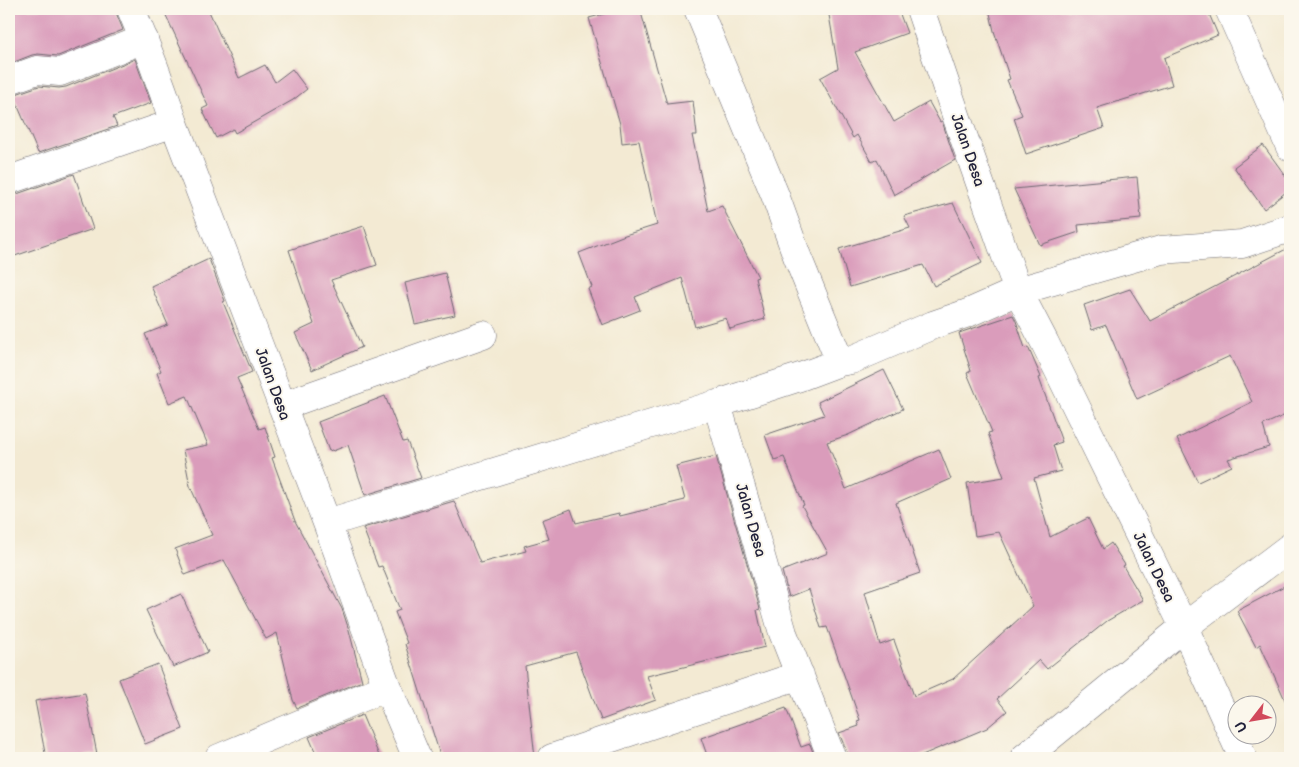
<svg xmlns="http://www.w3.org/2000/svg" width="1299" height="767" viewBox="0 0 1299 767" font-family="'Balsamiq Sans',sans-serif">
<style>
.building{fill:#da9cbb}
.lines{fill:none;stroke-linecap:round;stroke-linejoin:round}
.minor-casing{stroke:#6b6870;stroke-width:29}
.minor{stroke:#fff;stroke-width:28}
.labels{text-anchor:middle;stroke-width:4;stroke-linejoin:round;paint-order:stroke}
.street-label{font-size:15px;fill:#22223b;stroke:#fbf7ec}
</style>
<rect width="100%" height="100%" fill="#fbf7ec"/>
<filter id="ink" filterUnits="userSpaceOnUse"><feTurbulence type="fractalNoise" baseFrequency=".02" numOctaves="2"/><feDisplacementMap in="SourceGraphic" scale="10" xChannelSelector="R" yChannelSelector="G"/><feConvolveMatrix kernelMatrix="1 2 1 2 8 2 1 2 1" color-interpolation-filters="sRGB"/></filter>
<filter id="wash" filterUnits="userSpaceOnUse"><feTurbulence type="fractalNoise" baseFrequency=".0096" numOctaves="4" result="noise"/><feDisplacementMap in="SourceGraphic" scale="20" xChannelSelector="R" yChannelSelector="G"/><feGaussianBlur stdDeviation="1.12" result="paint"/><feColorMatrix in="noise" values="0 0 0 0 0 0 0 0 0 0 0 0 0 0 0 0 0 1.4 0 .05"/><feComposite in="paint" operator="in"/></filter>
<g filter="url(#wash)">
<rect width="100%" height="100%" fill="#f3ead3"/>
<g id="blocks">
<path class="building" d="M9,9H116L117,15L123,30L58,56L38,54L32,55L9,64Z
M163,9H208L239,78L265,65L275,82L292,69L307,89L293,100L235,133L233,129L216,138L202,109L208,106Z
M622,9H640L667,104L693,101L697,135H692L708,211L722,206L758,277L755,278L765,319L730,329L726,318L695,327L682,278L635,297L640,310L602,325L588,289L592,287L579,253L625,235L657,225L639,141L622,143L620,124L589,18Z
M828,9H898L907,33L855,52L894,122L929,102L940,122L942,121L955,160L894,195L877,159L872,162L857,135L853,138L820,78L838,68Z
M989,9H1207L1218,35L1164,58L1172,85L1097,108L1104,128L1026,154L1014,118L1022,115L1007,80L1010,79L994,31Z
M135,59L151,103L113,117L117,126L38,153L13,95L39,86L59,88L66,87Z
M1263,145L1290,182V189L1264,209L1234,167Z
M74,174L93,229L9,258V195H14Z
M1137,177L1141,219L1078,225L1079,232L1040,245L1014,189Z
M953,203L982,263L934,286L923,265L850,287L839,249L910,228L904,216Z
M364,226L377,265L331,280L362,347L312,370L295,333L314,324L289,250Z
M1290,247V413L1263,425L1269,447L1228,459L1232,466L1198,482L1177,439L1252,402L1230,356L1137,399L1106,325L1092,330L1084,305L1130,289L1150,321Z
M209,259L225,301L223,302L252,372L237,378L259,429L265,427L275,457L272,458L295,521L342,609L349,630L362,681L297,708L293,700L277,633L266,639L224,560L185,575L175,549L212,535L190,486L183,450L208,445L187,396L169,403L157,373L161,371L145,334L168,325L151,286Z
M445,273L455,315L415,324L405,283Z
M1013,315L1016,321L1025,348L1028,347L1041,377L1039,378L1062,442L1053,445L1061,471L1034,478L1050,537L1088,518L1103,549L1111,543L1125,565L1123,566L1143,600L1107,621L1047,669L1039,660L997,699L1007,711L987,728L915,758H847V752L839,733L859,726L857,721L860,720L827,627L821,628L809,589L789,597L782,571L828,553L802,506L804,505L784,457L774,460L765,435L824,415L818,402L884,370L903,409L848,435L827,442L846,489L939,449L951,479L896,503L920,573L865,592L880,645L894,640L914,696L953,679L1033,606L999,532L975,536L967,483L1004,477L988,433L992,432L967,373L971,371L959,333Z
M385,396L403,442L407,441L421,478L365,495L348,445L333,451L332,450L329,451L318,422Z
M716,456L760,609L757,610L765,647L647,676L656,700L601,720L576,652L525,666L535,758H441L405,644L407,643L395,612L400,610L382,566L378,567L363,528L454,501L480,563L526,551L524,546L549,539L542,520L571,509L576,523L619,513L620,516L685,500L676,466Z
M1290,583V711L1260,644L1256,647L1237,611Z
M181,594L208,652L173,667L146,610Z
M158,664L183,729L145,744L119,679Z
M85,693L97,754L72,758H46L35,701Z
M786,708L801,747L810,744L815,758H708L701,738Z
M362,715L380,758H318L309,737Z"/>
</g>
</g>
<g filter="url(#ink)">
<use href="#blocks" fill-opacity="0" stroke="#6b6870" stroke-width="1"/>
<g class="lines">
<defs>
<path id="minor" d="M131,9C147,46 161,84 174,123L327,523L387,687L417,758
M698,9L775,195L797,256L840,362L800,377L717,404L783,633L832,758
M920,9L957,118L1018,291L1045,343L1184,627L1243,758
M1229,9L1290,147
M9,80L37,70L60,72L144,39
M9,180L174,123
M840,362L851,360L933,325L968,313L1018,291L1161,250L1242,244L1290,228
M282,406L483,335
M327,523L717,404
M219,758L387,687
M552,758L800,675
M1024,758L1184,627L1290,547"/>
</defs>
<use href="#minor" class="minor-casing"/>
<use href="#minor" class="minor"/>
</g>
</g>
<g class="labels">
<g class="street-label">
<text transform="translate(968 150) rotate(71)" y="5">Jalan Desa</text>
<text transform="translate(273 384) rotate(70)" y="5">Jalan Desa</text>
<text transform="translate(751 520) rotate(74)" y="5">Jalan Desa</text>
<text transform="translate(1154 567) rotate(64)" y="5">Jalan Desa</text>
</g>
</g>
<rect width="1299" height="767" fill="none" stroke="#fbf7ec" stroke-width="30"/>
<g transform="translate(1252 720) rotate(239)"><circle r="24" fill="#fbf7ec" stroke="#a4a2a5"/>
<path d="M0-4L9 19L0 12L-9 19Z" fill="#d1495b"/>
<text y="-8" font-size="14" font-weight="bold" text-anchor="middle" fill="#22223b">U</text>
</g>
</svg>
